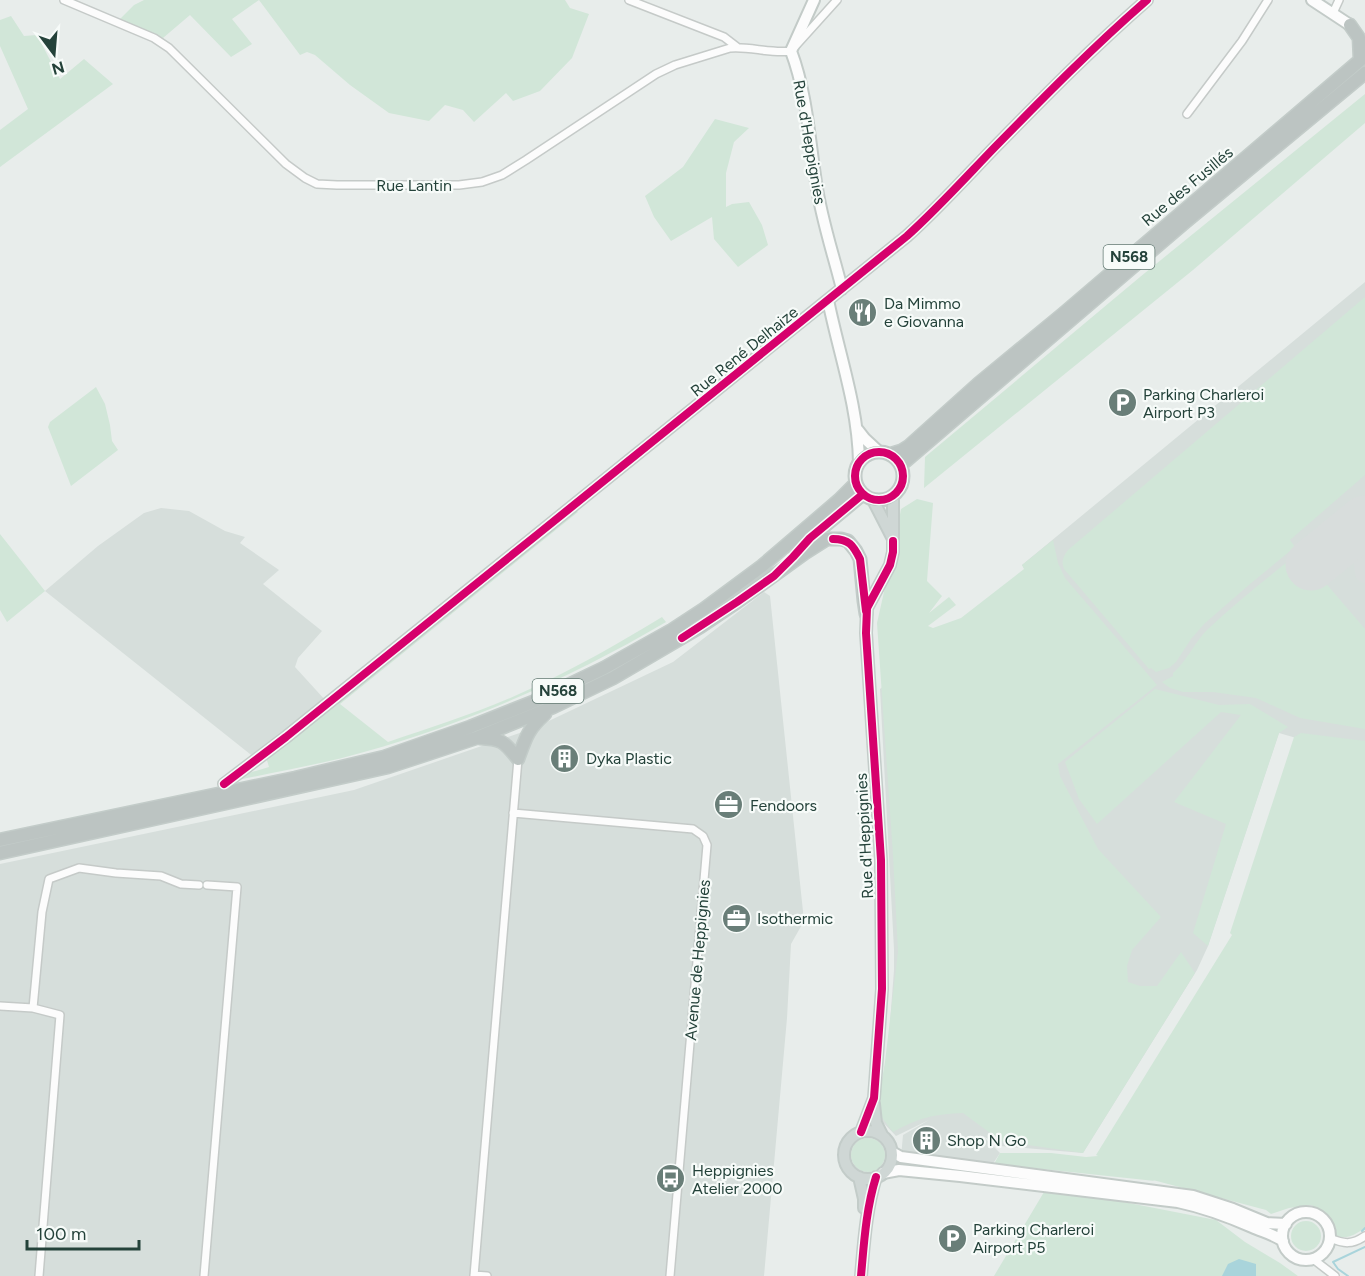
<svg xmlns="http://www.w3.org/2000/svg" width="1365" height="1276" viewBox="0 0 1365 1276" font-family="Figtree,sans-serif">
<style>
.built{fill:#d6dedb}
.green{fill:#d1e6d8}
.water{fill:#a9d4db}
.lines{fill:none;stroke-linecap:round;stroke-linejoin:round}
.stream{stroke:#a9d4db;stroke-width:2}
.taxiway{stroke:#d8dddc;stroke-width:20}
.runway{stroke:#d8dddc;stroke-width:51}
.street-casing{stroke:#c5cac8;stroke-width:10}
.secondary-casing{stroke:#c3cbc8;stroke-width:14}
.primary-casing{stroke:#c3ccc9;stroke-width:14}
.highway-casing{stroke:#c3ccc9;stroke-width:15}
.street{stroke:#fcfcfc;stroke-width:7}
.secondary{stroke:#fcfcfc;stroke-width:10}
.primary{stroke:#cfd7d5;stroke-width:10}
.highway{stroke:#bcc4c2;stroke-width:12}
.cycleway-casing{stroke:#f7fbf9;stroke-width:11}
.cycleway{stroke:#d6006c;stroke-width:8}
.labels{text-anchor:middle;stroke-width:4.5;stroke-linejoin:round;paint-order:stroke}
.shield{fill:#f7fbf9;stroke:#637a73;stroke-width:1.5}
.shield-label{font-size:15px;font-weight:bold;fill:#24423a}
.street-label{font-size:16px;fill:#24423a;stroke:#f7fbf9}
.poi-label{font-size:16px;fill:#24423a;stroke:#f7fbf9;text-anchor:start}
</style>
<rect width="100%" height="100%" fill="#e8edeb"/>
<path class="built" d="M1365,282V758L1279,733L1208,946L1197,970L1083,1153L1000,1146L983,1136L1000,1153L990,1168L901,1157L903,1135L929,1120L896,1136L876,1115L888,1049L894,970V949L880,689L1025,570L1022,565Z
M161,508L189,511L225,531L245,537L240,543L279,570L263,584L322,631L298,658L295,667L326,701L255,758L45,591L98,546L144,513Z
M764,592L770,596L804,921L791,944L787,1018L764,1276H0V864L354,790L534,728L673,662Z"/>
<path class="green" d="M144,0H565L570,8L589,14L572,58L540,91L513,101L506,93L474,122L463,110L445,105L429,121L389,113L350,85L315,55L307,52L300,55L259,0L232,19L252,44L231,57L190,15L163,38L120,19L134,5Z
M11,16L24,36L37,35L60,79L84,59L113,84L0,167V130L28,109L0,46V20Z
M1365,94V123L1193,270L924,488L925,457L1140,277Z
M715,119L749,128L734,142L726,173V207L732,204L749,202L762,225L768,245L738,267L714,239L712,217L671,241L654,217L645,196L683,167Z
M1365,297V475L1290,540L1295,547L1250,584L1204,624L1191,639L1176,662L1169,668L1156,672L1151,668L1149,669L1064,569C1061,561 1063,557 1068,550Z
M96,387L105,404L110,425L112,441L118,450L71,486L48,427L50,422Z
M917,499L933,503L927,581L942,596L929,613L949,597L956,605L928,626L933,628L961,618L1024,569L1022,565L1053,540L1058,563L1065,578L1157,685L1058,764L1060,776L1098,849L1161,917L1132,950L1127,966L1128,982L1140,986H1157L1181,952L1195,973L1083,1153L1001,1141L963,1113C935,1114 918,1118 893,1132L877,1111L885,1062L898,952L893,855L877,623L893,552L901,509Z
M575,509L578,512L340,704L388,742C435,726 484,711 530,689C576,668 619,643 662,617L666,622C571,678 470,722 364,752C323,764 280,771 238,780V777L242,775L269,767L266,757Z
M0,534L45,591L7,622L0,610Z
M1299,552L1365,629V729L1300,718L1256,698L1213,692H1183L1170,688L1162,682L1173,676V673C1187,661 1194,643 1207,630C1236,602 1268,578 1299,552Z
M1155,689L1219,705L1250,704L1288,727L1279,733L1208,946L1193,933L1226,824L1174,802L1241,715L1221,712L1097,824L1079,799L1065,762Z
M1301,733L1365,741V1228C1355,1234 1348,1240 1337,1236L1329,1219L1312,1205L1289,1208L1271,1214L1266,1210L1153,1180L1155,1181L994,1164L1000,1153H1051L1086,1157L1098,1156L1096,1155L1232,935L1230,933L1294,737Z
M851 1155a17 17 0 1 1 34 0a17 17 0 1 1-34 0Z
M1047,1187L1216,1220L1245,1242L1280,1263L1298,1276H994Z
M1291 1236a15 15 0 1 1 30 0a15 15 0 1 1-30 0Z"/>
<path class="water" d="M1239,1259L1256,1264V1276H1222L1228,1264Z"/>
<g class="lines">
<path class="stream" d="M1362,1231L1365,1228
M1348,1276L1338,1269L1333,1262L1365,1247"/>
<path class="taxiway" d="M1365,541L1363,555L1365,573"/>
<path class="runway" d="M1311,565L1365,521"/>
<defs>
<path id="street" d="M64,0L154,38L169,48L286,164L305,178L317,184L337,185H459L482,182L502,175L526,160L656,74L675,65L730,48C750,46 770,54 791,51L837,0
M629,0L724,37L737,47
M1333,13L1339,0
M1187,114L1242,41L1268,0
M513,813L693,829L703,836L707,845L670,1276
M0,1006L33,1008
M1330,1238C1344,1244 1352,1245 1365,1236
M1313,1259L1335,1276
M474,1275L487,1276
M39,1276L60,1015L33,1008L42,912L49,879L79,868L116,873L161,876L181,884L199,885
M204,1276L237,887L207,885
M474,1276L518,759"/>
<path id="secondary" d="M814,0L791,51C807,94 809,137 816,182C821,218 833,253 842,289
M1312,0L1350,25
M828,300C839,354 858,406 859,462
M858,430L865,439L878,451
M224,784L286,737L538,534L907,236C938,208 966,177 995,147C1044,97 1093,47 1147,0
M892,1152L901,1157L1193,1196L1233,1209L1267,1223L1286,1224
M883,1173L899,1170L960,1176L1178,1202C1206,1208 1227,1216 1252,1227C1263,1232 1273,1234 1283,1241
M1282 1236a24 24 0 1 1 48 0a24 24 0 1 1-48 0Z"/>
<path id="primary" d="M873,500L892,537
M874,1104L876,1123L882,1135
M844 1155a24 24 0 1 1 48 0a24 24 0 1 1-48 0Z
M861,1132L874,1098L882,989L881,860L866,633L867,608L890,565L893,552V497
M859,1177L864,1199V1208
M861,1276C864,1243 866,1209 876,1177"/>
<path id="highway" d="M1350,25L1359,38L1360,60
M855 476a24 24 0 1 1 48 0a24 24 0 1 1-48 0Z
M891,454L901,451L909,446L978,384L1063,314L1365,56
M901,465L1184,223L1365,73
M796,554L810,538L863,494
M480,738C503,739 504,742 518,759C526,737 528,729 545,714
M0,840L295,778L384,757L470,727L533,702L604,668L672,630L704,609L762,566L839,500L856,483
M0,853L388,767L476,738L553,707L613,678L700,627L737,602L805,553L827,539H841L848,541L856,551L860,559L864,601L866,614"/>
</defs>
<use href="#street" class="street-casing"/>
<use href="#secondary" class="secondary-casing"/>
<use href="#primary" class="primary-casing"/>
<use href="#highway" class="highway-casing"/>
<use href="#street" class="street"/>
<use href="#secondary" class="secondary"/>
<use href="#primary" class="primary"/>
<use href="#highway" class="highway"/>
<defs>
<path id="cycleway" d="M855 476a24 24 0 1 1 48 0a24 24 0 1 1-48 0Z
M833,539C849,539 853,545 860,559L866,611
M682,638L737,602L774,576L793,557L810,538L863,494
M224,784L286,737L538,534L907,236C938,208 966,177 995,147C1044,97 1093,47 1147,0
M861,1132L874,1098L882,989L881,860L866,633L867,608L890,565L893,552V541
M861,1276C864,1243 866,1209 876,1177"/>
</defs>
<use href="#cycleway" class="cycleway-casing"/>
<use href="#cycleway" class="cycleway"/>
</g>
<defs>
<symbol id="restaurant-disc" viewBox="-11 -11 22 22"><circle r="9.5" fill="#697e78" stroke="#f7fbf9"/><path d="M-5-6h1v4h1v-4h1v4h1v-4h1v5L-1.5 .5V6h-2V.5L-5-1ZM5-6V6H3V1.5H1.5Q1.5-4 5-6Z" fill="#fff"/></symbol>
<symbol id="parking-disc" viewBox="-11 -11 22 22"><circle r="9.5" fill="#697e78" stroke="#f7fbf9"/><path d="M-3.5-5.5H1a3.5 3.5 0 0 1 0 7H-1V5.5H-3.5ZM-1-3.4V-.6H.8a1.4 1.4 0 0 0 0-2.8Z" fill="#fff"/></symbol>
<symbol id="building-disc" viewBox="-11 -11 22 22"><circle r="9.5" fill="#697e78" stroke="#f7fbf9"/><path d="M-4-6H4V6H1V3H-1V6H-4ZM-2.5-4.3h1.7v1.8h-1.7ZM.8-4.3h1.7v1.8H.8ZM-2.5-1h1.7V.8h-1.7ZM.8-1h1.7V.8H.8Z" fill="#fff"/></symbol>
<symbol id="office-disc" viewBox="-11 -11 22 22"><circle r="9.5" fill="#697e78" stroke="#f7fbf9"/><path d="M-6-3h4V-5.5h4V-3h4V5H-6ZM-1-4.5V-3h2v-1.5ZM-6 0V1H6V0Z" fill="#fff"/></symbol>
<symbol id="bus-disc" viewBox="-11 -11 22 22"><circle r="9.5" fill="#697e78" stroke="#f7fbf9"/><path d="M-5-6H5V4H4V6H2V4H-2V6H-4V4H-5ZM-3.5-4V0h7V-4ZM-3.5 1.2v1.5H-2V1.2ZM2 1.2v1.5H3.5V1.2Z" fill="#fff"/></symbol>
</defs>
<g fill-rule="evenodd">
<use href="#restaurant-disc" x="846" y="296" width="33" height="33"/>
<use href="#parking-disc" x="1106" y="386" width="33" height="33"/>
<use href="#building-disc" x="548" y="742" width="33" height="33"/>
<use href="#office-disc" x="712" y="788" width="33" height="33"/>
<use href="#office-disc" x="720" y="902" width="33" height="33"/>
<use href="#building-disc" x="910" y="1124" width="33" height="33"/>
<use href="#bus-disc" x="654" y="1162" width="33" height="33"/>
<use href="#parking-disc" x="936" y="1222" width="33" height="33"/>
</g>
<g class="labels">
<g class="shield">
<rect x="1103.5" y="245" width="51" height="24" rx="4.5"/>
<rect x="532.5" y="679" width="51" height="24" rx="4.5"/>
</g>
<g class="shield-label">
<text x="1129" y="262">N568</text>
<text x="558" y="696">N568</text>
</g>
<g class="street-label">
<text transform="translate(810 142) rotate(80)" y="6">Rue d'Heppignies</text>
<text x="414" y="191">Rue Lantin</text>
<text transform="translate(1187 186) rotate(-40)" y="6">Rue des Fusillés</text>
<text transform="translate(744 351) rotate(-39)" y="6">Rue René Delhaize</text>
<text transform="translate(864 836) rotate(-93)" y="6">Rue d'Heppignies</text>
<text transform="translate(697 960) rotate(-85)" y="6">Avenue de Heppignies</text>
</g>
<g class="poi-label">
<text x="884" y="309">Da Mimmo<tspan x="884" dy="18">e Giovanna</tspan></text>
<text x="1143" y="400">Parking Charleroi<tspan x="1143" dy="18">Airport P3</tspan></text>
<text x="586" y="764">Dyka Plastic</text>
<text x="750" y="811">Fendoors</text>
<text x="757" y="924">Isothermic</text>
<text x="947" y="1146">Shop N Go</text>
<text x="692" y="1176">Heppignies<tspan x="692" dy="18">Atelier 2000</tspan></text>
<text x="973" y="1235">Parking Charleroi<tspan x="973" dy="18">Airport P5</tspan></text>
</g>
</g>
<g transform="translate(54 54) rotate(164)" stroke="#f7fbf9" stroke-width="4.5" paint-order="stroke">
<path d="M0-4.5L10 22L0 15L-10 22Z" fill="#24423a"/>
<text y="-9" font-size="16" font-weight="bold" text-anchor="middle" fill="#24423a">N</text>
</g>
<path d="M27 1240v9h112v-9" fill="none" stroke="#24423a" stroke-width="3"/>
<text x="36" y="1240" font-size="18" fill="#24423a" stroke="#f7fbf9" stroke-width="4.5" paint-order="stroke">100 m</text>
</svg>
